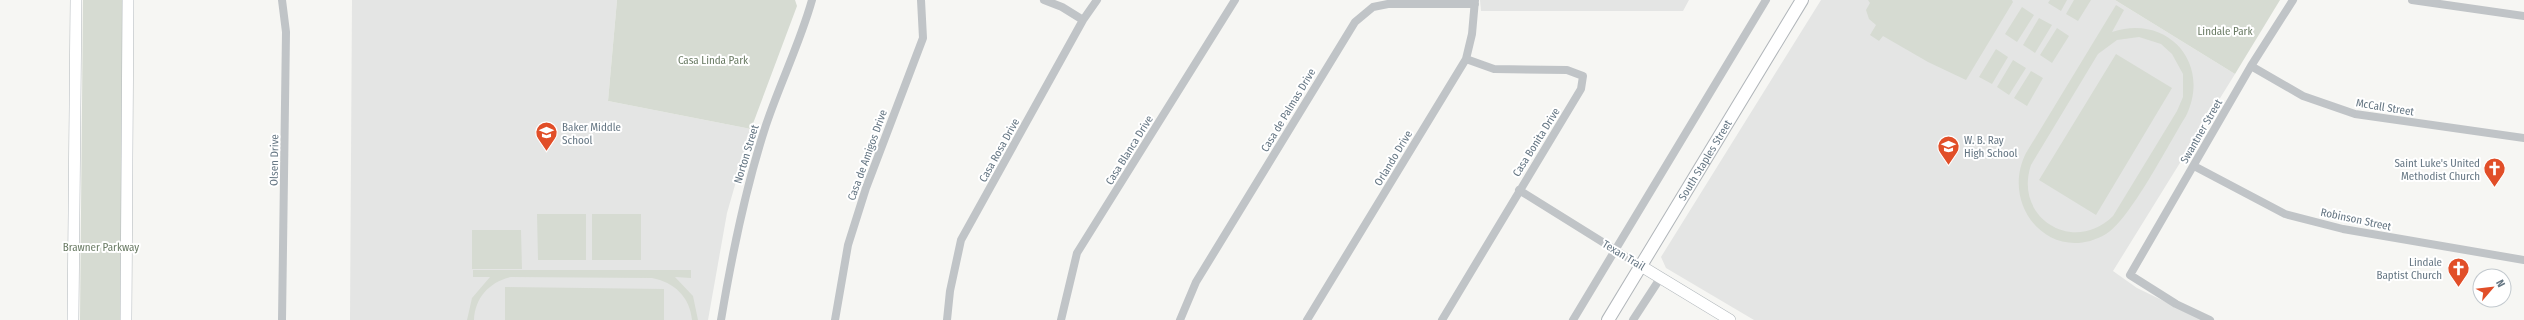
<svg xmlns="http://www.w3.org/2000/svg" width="2524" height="320" viewBox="0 0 2524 320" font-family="'Fira Sans Condensed',sans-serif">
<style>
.built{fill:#e4e5e4}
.green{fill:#d6dbd2;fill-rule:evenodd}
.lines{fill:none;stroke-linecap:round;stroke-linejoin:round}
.secondary-casing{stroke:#b2b8bc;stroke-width:12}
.primary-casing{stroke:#b1b6ba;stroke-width:14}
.street{stroke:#c0c4c7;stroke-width:8}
.secondary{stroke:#fff;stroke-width:11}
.primary{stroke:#fff;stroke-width:12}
.labels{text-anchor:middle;stroke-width:4;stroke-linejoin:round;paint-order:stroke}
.park-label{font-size:11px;fill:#6a7b64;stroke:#fff}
.street-label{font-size:11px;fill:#667784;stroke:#fff}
.poi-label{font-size:11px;fill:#667784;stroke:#fff;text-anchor:start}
</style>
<rect width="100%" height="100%" fill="#f6f6f3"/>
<path class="built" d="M352,0H617L608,101L751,129L727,213L708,320H350Z
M1480,0H1689L1683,11H1481Z
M1821,0H2115L2235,74L2113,271L2137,288L2203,320H1754L1666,268L1661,257Z"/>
<path class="green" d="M83,0H124L121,320H80Z
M617,0H795L797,6L751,129L608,101Z
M1868,0H2012L2013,2L1966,80L1928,62L1883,36L1879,41L1870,35L1876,25L1869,19L1866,10L1870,3Z
M2050,0H2067L2061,11L2048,3Z
M2074,0H2091L2078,21L2066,14Z
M2115,0H2280L2235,74Z
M2116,5L2124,10L2112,32C2167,13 2212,63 2186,116C2169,143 2130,220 2106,234C2052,266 1999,207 2026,153ZM2139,37L2161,44L2172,54L2183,74V97L2177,111L2113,216C2074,255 2013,218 2031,165L2098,54L2117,40Z
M2022,7L2034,15L2017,42L2005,34Z
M2039,18L2052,25L2035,53L2023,45Z
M2057,28L2069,36L2052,63L2040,55Z
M1996,49L2008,57L1992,84L1979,77Z
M2116,54L2172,88L2096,215L2039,180Z
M2013,60L2026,68L2009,95L1997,87Z
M2031,71L2043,78L2027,106L2014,98Z
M537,214H586V260H538Z
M592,214H641V260H592Z
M472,230H521L522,269H472Z
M473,270H691V278L675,277L693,296L698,320H692C690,297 674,282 652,278L511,277C489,282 475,298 474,320H467L472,298L490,277H473Z
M505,287L664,289V320H505Z"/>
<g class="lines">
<defs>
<path id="secondary" d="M1641,266L1730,320
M73,320L76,0
M126,320L128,0"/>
<g id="primary">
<path id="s1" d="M1608,320L1802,0"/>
</g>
</defs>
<use href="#secondary" class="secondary-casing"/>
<use href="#primary" class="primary-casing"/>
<path class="street" d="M282,0L286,32L282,320
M1044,0L1062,7L1083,20
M2412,0L2524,16
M2251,66L2303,96L2355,114L2524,138
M2194,166L2285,214L2343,229L2524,260
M1519,190L1641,266
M721,320C732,254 745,189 766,125C780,83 800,43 812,0
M835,320L848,245L866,188L923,38L921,0
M947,320L950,291L961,240L1083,20L1097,0
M1061,320L1077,253L1235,0
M1180,320L1196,282L1355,22L1373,7L1388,4H1475
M1307,320L1466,59L1472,34L1475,0
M1442,320L1581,89L1583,76L1567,70L1494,69L1466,59
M1573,320L1766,0
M1633,320L1661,277
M2210,320L2176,304L2130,275L2251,66L2293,0"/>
<use href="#secondary" class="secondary"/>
<use href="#primary" class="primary"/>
</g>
<defs>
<symbol id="school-pin" viewBox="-11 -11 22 30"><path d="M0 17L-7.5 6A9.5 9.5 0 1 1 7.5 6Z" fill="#e14e28" stroke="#fff"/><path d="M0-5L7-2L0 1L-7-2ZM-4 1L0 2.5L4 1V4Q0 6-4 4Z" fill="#fff"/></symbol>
<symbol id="church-pin" viewBox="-11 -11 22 30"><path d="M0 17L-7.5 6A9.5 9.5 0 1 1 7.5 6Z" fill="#e14e28" stroke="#fff"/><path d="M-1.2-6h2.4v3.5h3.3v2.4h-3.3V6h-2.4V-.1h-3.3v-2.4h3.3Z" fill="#fff"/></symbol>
</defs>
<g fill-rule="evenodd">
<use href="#school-pin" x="534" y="120" width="25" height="34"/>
<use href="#school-pin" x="1936" y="134" width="25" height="34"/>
<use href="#church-pin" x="2482" y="156" width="25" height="34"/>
<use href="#church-pin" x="2446" y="256" width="25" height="34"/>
</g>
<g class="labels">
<g class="park-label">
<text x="2225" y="35">Lindale Park</text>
<text x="713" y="64">Casa Linda Park</text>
<text x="101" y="251">Brawner Parkway</text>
</g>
<g class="street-label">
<text transform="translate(2385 107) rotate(9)" y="4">McCall Street</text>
<text transform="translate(1288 110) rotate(-59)" y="4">Casa de Palmas Drive</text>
<text transform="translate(2201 131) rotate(-60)" y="4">Swantner Street</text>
<text transform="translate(1536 142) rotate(-58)" y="4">Casa Bonita Drive</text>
<text transform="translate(999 150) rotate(-61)" y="4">Casa Rosa Drive</text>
<text transform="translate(1129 150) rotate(-58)" y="4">Casa Blanca Drive</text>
<text transform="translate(746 154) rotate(-73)" y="4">Norton Street</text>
<text transform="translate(867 155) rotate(-70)" y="4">Casa de Amigos Drive</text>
<text transform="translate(1393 158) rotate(-59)" y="4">Orlando Drive</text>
<text transform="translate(274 160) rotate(-89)" y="4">Olsen Drive</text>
<text dy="4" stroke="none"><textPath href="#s1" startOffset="187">South Staples Street</textPath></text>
<text transform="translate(2356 219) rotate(12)" y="4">Robinson Street</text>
<text transform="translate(1624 255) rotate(31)" y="4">Texan Trail</text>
</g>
<g class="poi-label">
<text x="562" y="131">Baker Middle<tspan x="562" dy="13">School</tspan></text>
<text x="1964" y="144">W. B. Ray<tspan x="1964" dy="13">High School</tspan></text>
<text x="2480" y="167" text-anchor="end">Saint Luke's United<tspan x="2480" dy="13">Methodist Church</tspan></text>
<text x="2442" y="266" text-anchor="end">Lindale<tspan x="2442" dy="13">Baptist Church</tspan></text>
</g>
</g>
<g transform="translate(2492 288) rotate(62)"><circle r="19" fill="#ffffff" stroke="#c2c9ce"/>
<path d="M0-3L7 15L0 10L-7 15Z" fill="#e14e28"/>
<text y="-6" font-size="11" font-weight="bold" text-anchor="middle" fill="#667784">N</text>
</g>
</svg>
